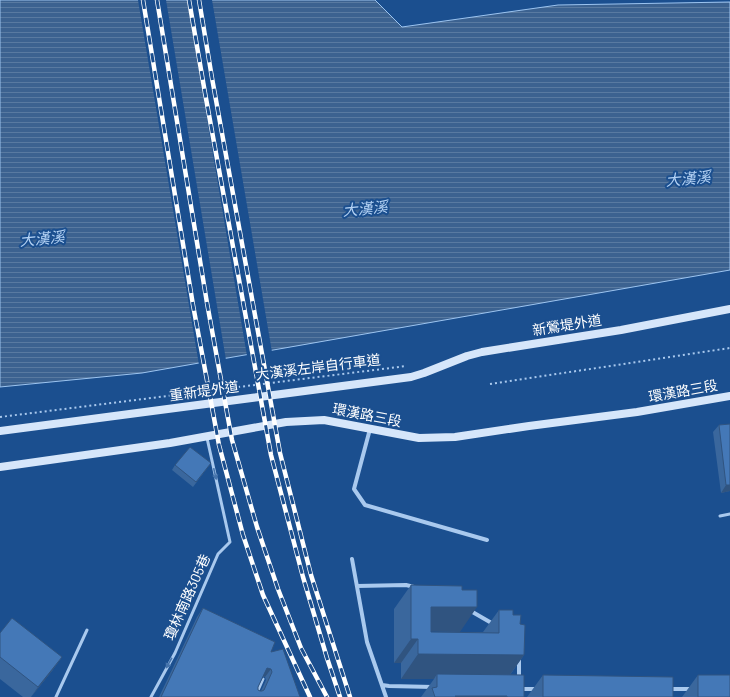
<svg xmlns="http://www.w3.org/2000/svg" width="730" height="697" viewBox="0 0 730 697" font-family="Barlow,'Noto Sans TC',sans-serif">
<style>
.water{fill:url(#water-rules);stroke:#9cc4f0}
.pier{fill:#1b4f8f}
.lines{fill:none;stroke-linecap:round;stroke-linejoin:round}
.path{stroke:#a9c9ee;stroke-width:2;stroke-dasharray:2 3;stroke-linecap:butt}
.lane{stroke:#a9c9ee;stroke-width:3}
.street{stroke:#a9c9ee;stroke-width:4}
.secondary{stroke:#d6e6fa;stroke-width:8}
.rail-casing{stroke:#fff;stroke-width:4.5}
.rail{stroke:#1b4f8f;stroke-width:3;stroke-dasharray:9;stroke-linecap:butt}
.wall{fill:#3a679d;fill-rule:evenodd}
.shaded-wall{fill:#305480}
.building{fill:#4478b7;stroke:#305480;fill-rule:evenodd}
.oneway{fill:#4674ac}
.labels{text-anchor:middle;stroke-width:4;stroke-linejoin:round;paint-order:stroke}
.street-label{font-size:14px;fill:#fff;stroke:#1b4f8f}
.water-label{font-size:15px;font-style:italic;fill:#b5d3f5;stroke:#1b4f8f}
</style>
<defs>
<pattern id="water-rules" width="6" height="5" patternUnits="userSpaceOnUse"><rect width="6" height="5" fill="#3c6290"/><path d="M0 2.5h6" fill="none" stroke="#597aa1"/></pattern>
</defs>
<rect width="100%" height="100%" fill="#1b4f8f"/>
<path class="water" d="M0,0H375L402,27L558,5L730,2V270L142,373L0,387Z"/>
<path class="pier" d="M138,0H166L226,360L199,365Z
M187,0H212L272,352L247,356Z"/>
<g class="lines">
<path class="path" d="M490,384L730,348
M0,417L406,366"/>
<path class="lane" d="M720,516L730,514
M56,697L87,630
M151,697L175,653L218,554L230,542L207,438
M255,697L263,679"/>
<path class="street" d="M370,429L354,489L365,505L487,540
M352,559L367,642L386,697
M357,586L406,585L414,587
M469,610L495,625
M519,657V681
M382,685L389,686L433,687
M520,689H537
M668,689H693"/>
<path class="secondary" d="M0,431L411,377L424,373L467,356L482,352L621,330L730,309
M0,467L170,443L286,422L324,420L419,438L455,437L529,426L637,412L730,396"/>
<defs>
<path id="rail" d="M143,0L193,305L219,445L243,535L263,595L310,697
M157,0L207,303L232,440L257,527L278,589L301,648L327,697
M189,0L205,93L271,455L303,577L327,658L340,697
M199,0L212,78L280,453L311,575L350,697"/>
</defs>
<use href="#rail" class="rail-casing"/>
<use href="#rail" class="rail"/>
</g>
<path class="wall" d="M730,424V491L721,493L713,432L719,425Z
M211,463L193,487L172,470L175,465Z
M411,585L460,632L431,631V632H483L499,610L513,615L520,624L524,655L510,675L524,697H421L434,679H401V663H394V609Z
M203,608L271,652L300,697H159L197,617ZM263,677H265L266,680L261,691H260L258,690V687Z
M0,633L62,657L52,671L31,697H23L0,679Z
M543,675L673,697H527Z
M698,675L730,697H682Z"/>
<path class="shaded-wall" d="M726,485H730V491L721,493Z
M431,607H477L460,632L414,631Z
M411,639H418L401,663H394Z
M418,654L524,655L507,679L437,674L434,679H401Z
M62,657L52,671L31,697L38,687Z
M267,668L271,669L265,677L262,676Z
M455,696H507L506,697H454Z"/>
<path class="building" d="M730,424V485H726L719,425Z
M190,447L211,463L196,482L175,465Z
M411,585L462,586V590H477V607H431V632L499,633V610H513V615H521L520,624L525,625L524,655L418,654V639H411Z
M203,608L275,642L271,652L283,649L300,697H161ZM267,668L271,669L272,672L264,690L262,691H260L258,690V687Z
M12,618L62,657L38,687L0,657V633Z
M437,674L524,675V697H507V696H455L456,697H435L432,688L437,687Z
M543,675L673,677V697H543Z
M698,675H730V697H698Z"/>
<defs><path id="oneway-solid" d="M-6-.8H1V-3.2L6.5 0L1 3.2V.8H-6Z"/></defs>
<g class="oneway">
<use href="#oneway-solid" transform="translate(215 474) rotate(77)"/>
<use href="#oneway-solid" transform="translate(169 663) rotate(119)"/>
</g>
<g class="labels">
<g class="street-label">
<text transform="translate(567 325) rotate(-9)" y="5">新鶯堤外道</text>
<text transform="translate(318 367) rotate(-7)" y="5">大漢溪左岸自行車道</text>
<text transform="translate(204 391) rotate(-8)" y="5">重新堤外道</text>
<text transform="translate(683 391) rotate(-10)" y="5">環漢路三段</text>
<text transform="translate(367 415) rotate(11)" y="5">環漢路三段</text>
<text transform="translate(187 597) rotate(-66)" y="5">瓊林南路305巷</text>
</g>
<g class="water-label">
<text transform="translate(688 179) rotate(-5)" y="5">大漢溪</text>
<text transform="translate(365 209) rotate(-5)" y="5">大漢溪</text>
<text transform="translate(42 239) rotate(-5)" y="5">大漢溪</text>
</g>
</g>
</svg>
